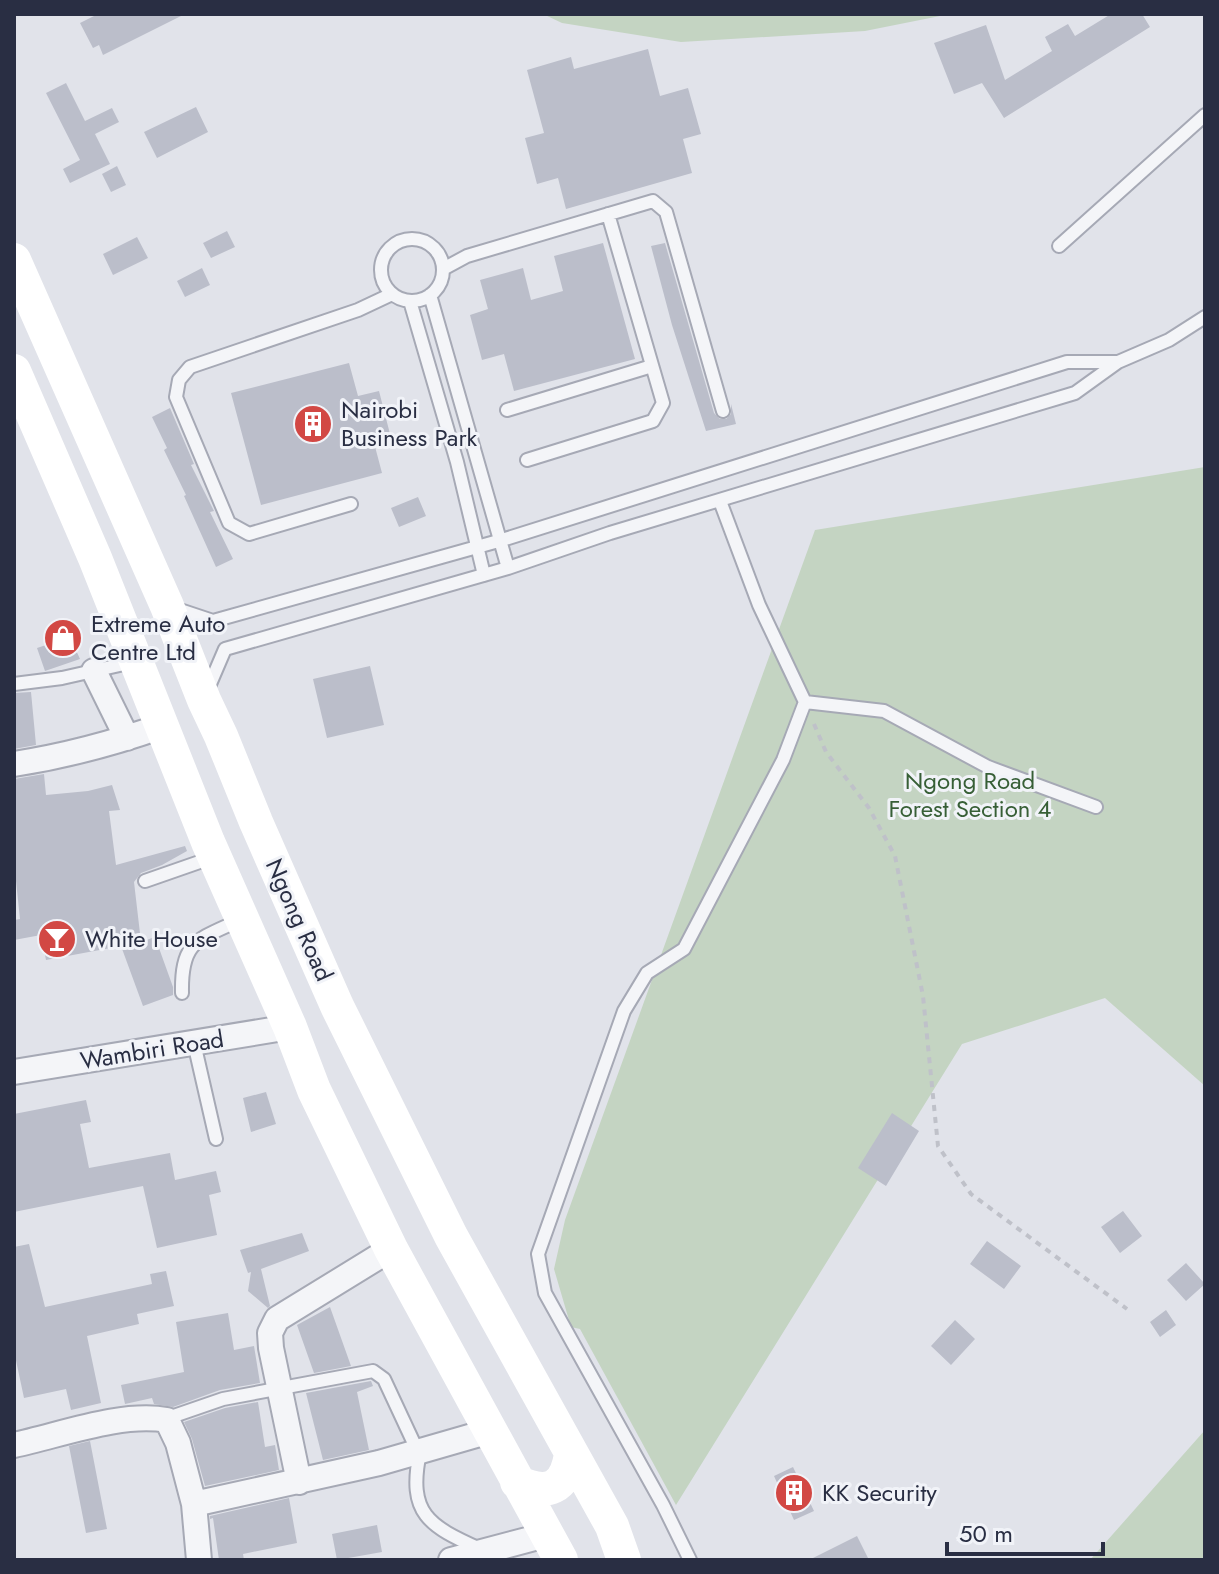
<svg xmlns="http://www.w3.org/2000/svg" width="1219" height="1574" viewBox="0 0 1219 1574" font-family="Jost,sans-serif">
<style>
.green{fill:#c4d4c2}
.building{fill:#bbbeca}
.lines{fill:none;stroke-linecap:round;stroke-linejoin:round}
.lane-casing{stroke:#a6a9b5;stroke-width:16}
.street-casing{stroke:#a6a9b5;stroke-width:28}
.path{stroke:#bfc1c9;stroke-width:4;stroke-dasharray:6 6;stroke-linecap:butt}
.lane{stroke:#f4f5f8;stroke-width:12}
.street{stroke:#f4f5f8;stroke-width:24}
.secondary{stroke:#fff;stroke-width:34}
.labels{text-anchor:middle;stroke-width:6;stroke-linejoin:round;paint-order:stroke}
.poi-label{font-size:24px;fill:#292e43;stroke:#f1f3f8;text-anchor:start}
.park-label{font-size:24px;fill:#375f36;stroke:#f1f3f8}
.street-label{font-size:24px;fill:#292e43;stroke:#f1f3f8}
</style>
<rect width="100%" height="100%" fill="#e1e3ea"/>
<path class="green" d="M543,14H950L865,31L681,42L562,23Z
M1205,467V1086L1105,998L962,1044L676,1505L580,1329L571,1327L554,1269L565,1220L815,530Z
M1205,1430V1560H1090Z"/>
<path class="building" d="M98,14H185L103,55L99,45L93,48L80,23Z
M1111,14H1142L1150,27L1004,118L982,83L954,94L934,43L986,25L1005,80L1052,51L1045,37L1068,24L1075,36Z
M648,49L660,96L688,88L701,134L683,139L692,173L566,209L558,178L537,184L525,138L544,133L527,70L571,57L574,69Z
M66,83L85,121L112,108L119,122L95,134L110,164L70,183L63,169L80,160L46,93Z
M196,107L208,132L157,158L144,132Z
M117,166L126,185L111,192L102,174Z
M227,231L235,247L211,258L203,243Z
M137,237L148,258L113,275L103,254Z
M603,243L635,359L514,391L504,354L482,360L470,315L488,309L480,280L523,268L531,300L563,291L554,256Z
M665,243L714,413L720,419H726L731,414V404L736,424L706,431L672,325L651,246Z
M202,268L210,285L185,297L177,281Z
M349,363L358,396L379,391L390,434L373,439L382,473L261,505L231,393Z
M170,408L194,464L191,465L214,511L210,512L233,559L216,567L184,496L186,495L164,450L167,448L152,417Z
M418,497L426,516L399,527L391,508Z
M70,637L80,659L45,671L37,648Z
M370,666L384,725L327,738L313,679Z
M31,692L36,745L14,749V693Z
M44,774L46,795L88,791L112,785L120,810L109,811L116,865L185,846L187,851L162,865L141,873L134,882L141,942L155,937L173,987V995L143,1006L121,946L46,960L41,935L14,940V920L20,919L14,862V779Z
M266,1092L276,1124L251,1132L243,1098Z
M86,1100L91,1122L80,1124L89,1168L170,1153L175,1180L216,1171L221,1192L209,1195L217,1235L157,1248L143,1186L14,1212V1114Z
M892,1113L919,1131L886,1186L858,1168Z
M1123,1211L1142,1236L1120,1253L1101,1227Z
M302,1233L309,1251L261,1269L270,1306L268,1308L248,1291L251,1272L248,1273L240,1250Z
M987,1241L1021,1266L1004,1289L970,1264Z
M29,1244L45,1307L152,1284L150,1274L166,1271L174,1306L137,1314L139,1324L87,1336L101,1403L71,1410L66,1389L24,1398L14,1351V1247Z
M1186,1263L1205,1284L1186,1301L1167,1280Z
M330,1307L351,1366L314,1373L297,1325Z
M1166,1310L1176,1325L1160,1337L1150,1322Z
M228,1313L234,1350L254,1346L260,1383L220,1390L173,1407L154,1404L152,1398L125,1404L121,1385L184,1372L176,1322Z
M955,1320L975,1339L951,1365L931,1346Z
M371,1381L373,1386L357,1392L369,1450L323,1460L306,1393Z
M258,1402L265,1447L275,1445L279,1470L205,1486L192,1439L184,1422L225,1408Z
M90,1441L107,1529L86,1533L69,1446Z
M793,1467L814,1511L794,1520L774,1476Z
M289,1498L297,1543L243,1554L244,1560H219L213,1518L210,1519V1516Z
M377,1525L382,1552L337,1560L332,1534Z
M857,1536L869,1560H809Z"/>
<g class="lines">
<defs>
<path id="lane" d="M381 270a31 31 0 1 1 62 0a31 31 0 1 1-62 0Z
M1059,246L1205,115
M443,269L467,256L653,201L666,212L723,411
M430,295L508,568
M410,301L457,462L484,575
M507,410L652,366
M527,460L653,421L663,403L608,214
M351,504L249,534L229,523L176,397L179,380L190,367L358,310L392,294
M174,608L213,621L502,540L1067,362H1118
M14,684L62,678L133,662
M207,691L225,649L508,568L610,533L1075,393L1118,362L1169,340L1205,317
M805,702L884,711L988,767L1096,807
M145,881L211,858
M182,993C181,941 197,940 240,920
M194,1043L216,1139
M165,1419L223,1399L373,1371L384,1379L418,1452
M420,1452C407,1514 429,1526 480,1549
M690,1560L663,1505L545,1293L538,1254L624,1011L647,973L684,949L783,760L805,702L759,605L720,501"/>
<path id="street" d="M94,671L127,738
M14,764C65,756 114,743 162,726
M14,1072L290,1027
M14,1445C61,1435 120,1412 167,1420L178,1443L194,1504
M299,1482L271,1348L270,1333L277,1319L391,1249
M199,1560L194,1504L379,1463L490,1431
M451,1560L546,1535"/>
</defs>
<use href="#lane" class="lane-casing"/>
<use href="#street" class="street-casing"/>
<path class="path" d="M814,724L826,752L869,808L895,856L923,996L938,1146L971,1194L1127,1309"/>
<use href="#lane" class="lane"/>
<use href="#street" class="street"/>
<path class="secondary" d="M14,260L167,606L204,700L221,736L256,822L337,1006L451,1236L612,1526L624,1560
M14,371L95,558L208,842L290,1027L314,1090L391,1249L561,1560
M517,1482C548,1496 565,1489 571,1455"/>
</g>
<defs>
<symbol id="building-disc" viewBox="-11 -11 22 22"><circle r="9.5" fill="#d24844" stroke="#f1f3f8"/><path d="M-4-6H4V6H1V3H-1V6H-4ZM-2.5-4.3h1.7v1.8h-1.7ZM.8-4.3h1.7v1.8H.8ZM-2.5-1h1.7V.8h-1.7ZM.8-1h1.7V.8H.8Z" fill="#fff"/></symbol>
<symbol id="shop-disc" viewBox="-11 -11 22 22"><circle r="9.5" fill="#d24844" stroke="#f1f3f8"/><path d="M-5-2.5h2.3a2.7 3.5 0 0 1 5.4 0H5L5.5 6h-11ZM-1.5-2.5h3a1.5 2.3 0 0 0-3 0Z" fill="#fff"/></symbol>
<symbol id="bar-disc" viewBox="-11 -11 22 22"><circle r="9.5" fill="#d24844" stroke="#f1f3f8"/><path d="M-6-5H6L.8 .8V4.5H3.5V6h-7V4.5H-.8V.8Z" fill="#fff"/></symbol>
</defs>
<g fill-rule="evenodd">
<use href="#building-disc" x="291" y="402" width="44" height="44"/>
<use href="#shop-disc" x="41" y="616" width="44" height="44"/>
<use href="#bar-disc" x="35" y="917" width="44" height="44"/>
<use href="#building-disc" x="772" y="1471" width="44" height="44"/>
</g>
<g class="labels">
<g class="poi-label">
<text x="341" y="418">Nairobi<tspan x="341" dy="28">Business Park</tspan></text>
<text x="91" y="632">Extreme Auto<tspan x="91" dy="28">Centre Ltd</tspan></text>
<text x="85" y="947">White House</text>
<text x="822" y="1501">KK Security</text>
</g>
<g class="park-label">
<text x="970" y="789">Ngong Road<tspan x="970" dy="28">Forest Section 4</tspan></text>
</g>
<g class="street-label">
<text transform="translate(299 920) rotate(66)" y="8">Ngong Road</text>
<text transform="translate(152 1050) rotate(-9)" y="8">Wambiri Road</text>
</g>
</g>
<rect width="1219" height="1574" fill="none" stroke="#292e43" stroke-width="32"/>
<path d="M947 1542v12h156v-12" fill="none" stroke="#292e43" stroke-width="4"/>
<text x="959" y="1542" font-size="24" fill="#292e43" stroke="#f1f3f8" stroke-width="6" paint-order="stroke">50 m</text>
</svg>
